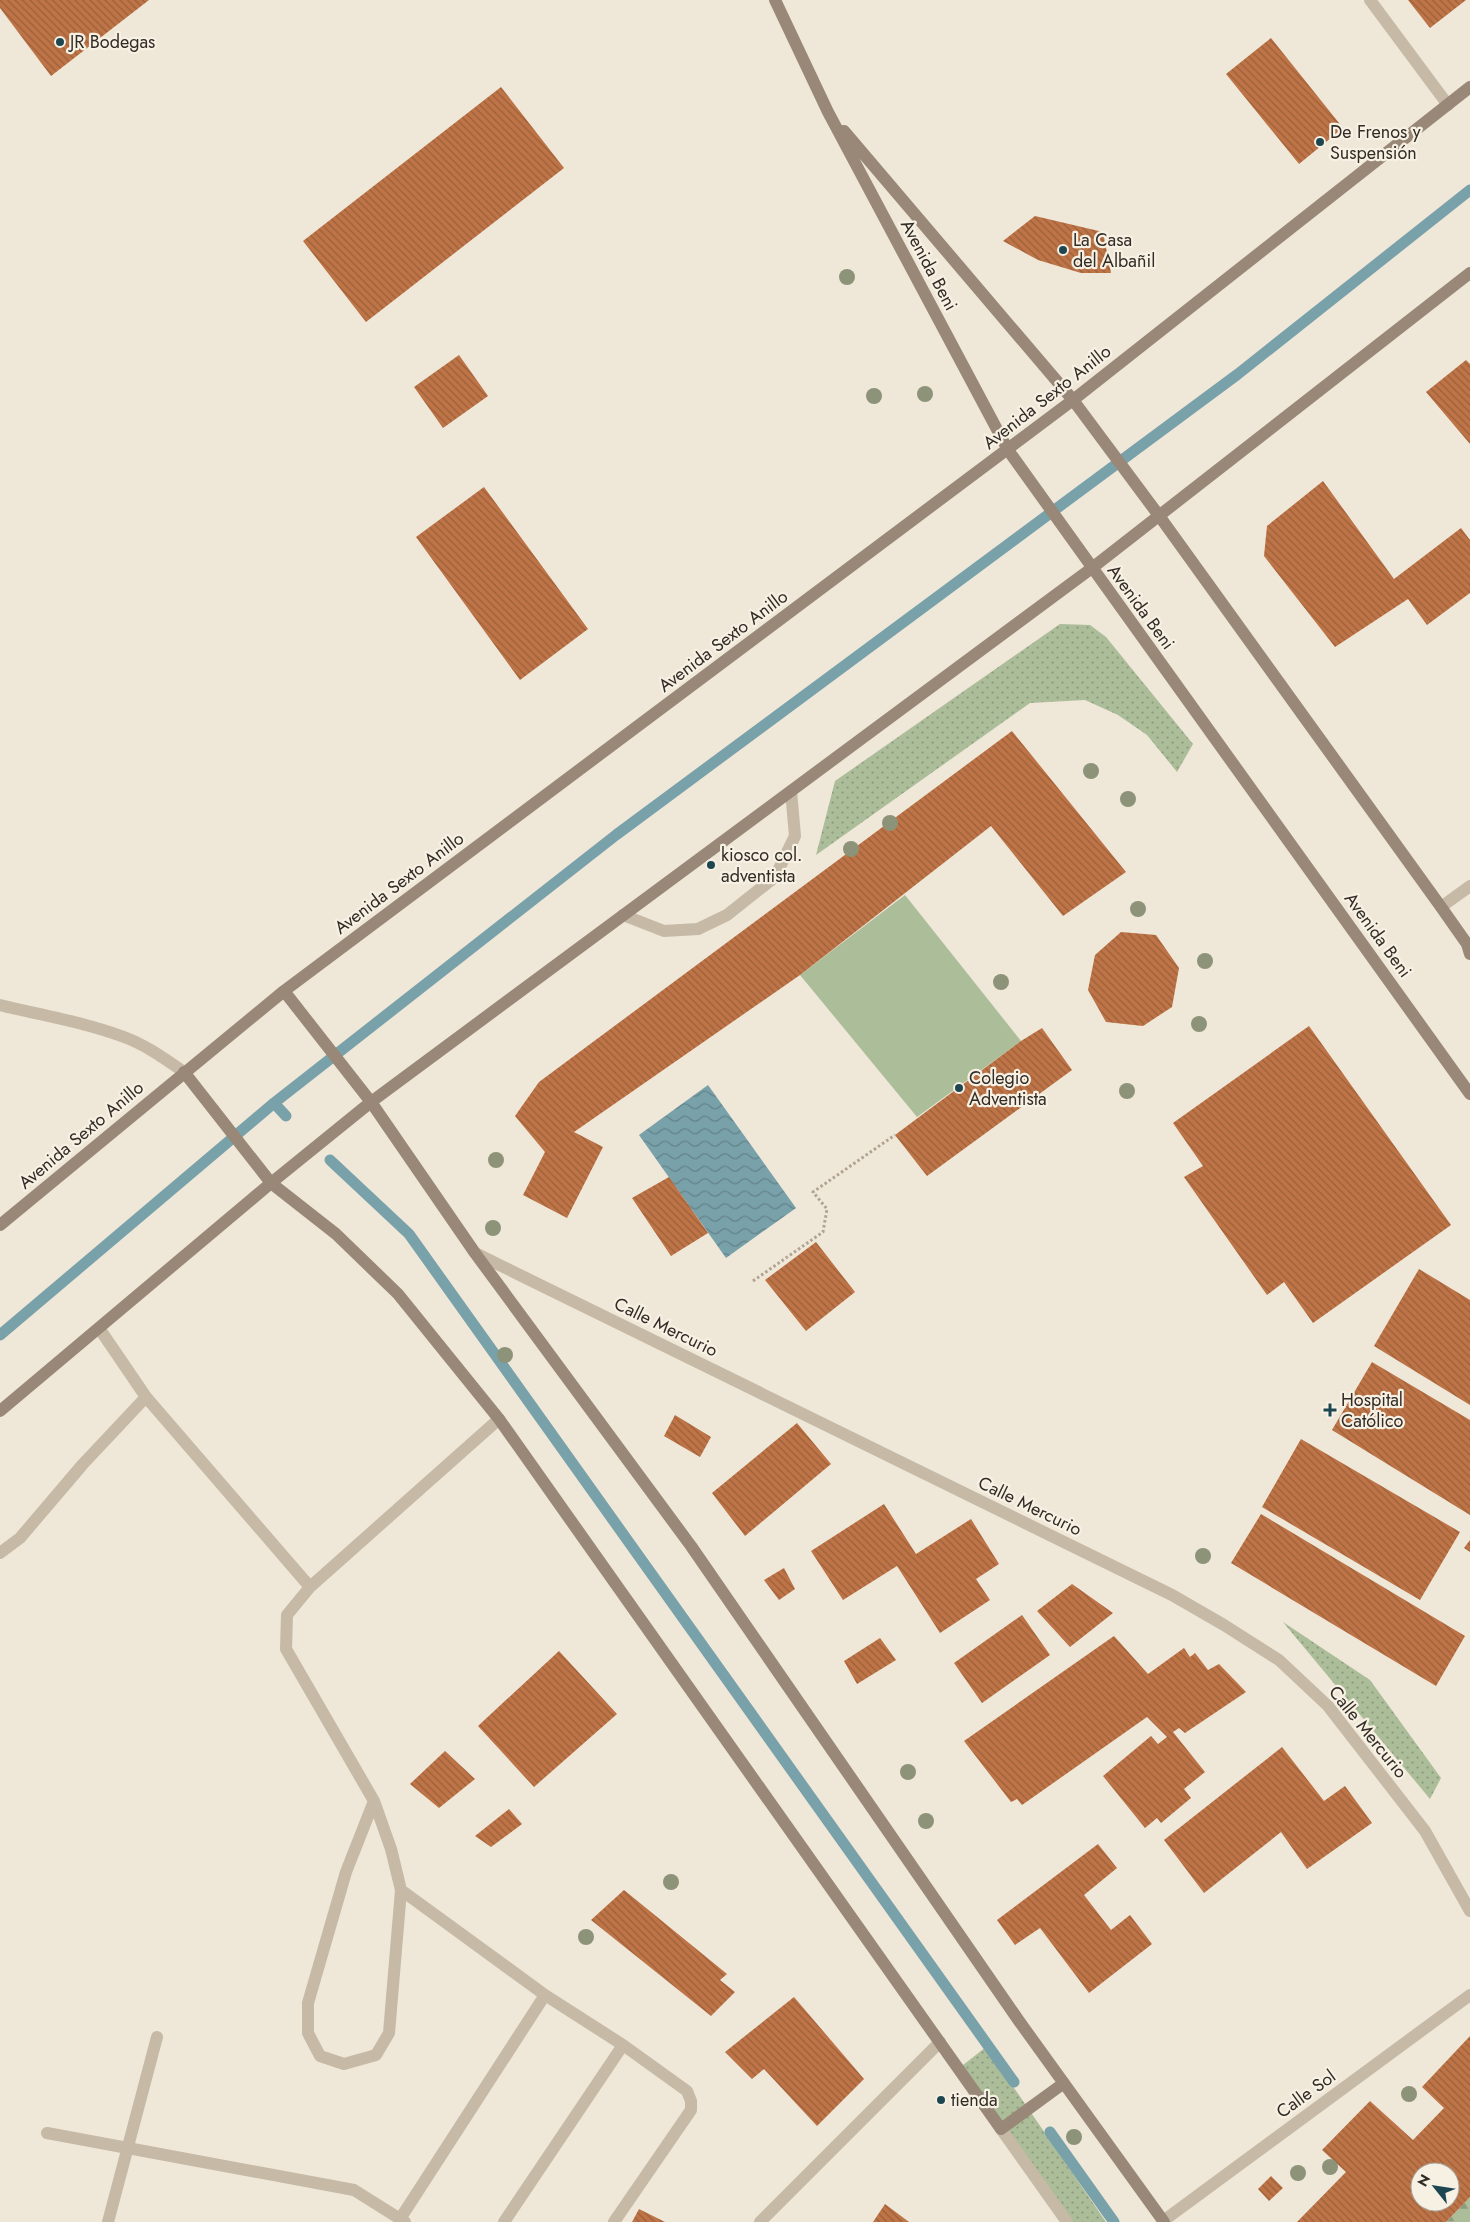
<svg xmlns="http://www.w3.org/2000/svg" width="1470" height="2222" viewBox="0 0 1470 2222" font-family="Jost,sans-serif">
<style>
.green{fill:url(#green-dots)}
.forest{fill:url(#forest-firs)}
.pitch{fill:#acbd99}
.water{fill:url(#water-waves)}
.lines{fill:none;stroke-linecap:round;stroke-linejoin:round}
.stream{stroke:#79a1aa;stroke-width:11}
.building{fill:url(#building-back-hatch);fill-rule:evenodd}
.path{stroke:#b1a38f;stroke-width:3;stroke-dasharray:2.5 2.5;stroke-linecap:butt}
.lane{stroke:#c6b9a5;stroke-width:12}
.street{stroke:#c6b9a5;stroke-width:12}
.secondary{stroke:#987;stroke-width:12}
.tree{fill:#8d9379}
.poi-dot{fill:#1e4651;stroke:#f7f1e4;stroke-width:2}
.labels{text-anchor:middle;stroke-width:4.5;stroke-linejoin:round;paint-order:stroke}
.poi-label{font-size:18px;fill:#322b26;stroke:#f7f1e4;text-anchor:start}
.street-label{font-size:18px;fill:#322b26;stroke:#f7f1e4}
</style>
<defs>
<pattern id="green-dots" width="8" height="8" patternUnits="userSpaceOnUse" patternTransform="scale(1.25)"><rect width="8" height="8" fill="#acbd99"/><path d="M2 2h.1M6 6h.1" fill="none" stroke="#8d9a7d" stroke-width="1.8" stroke-linecap="round"/></pattern>
<pattern id="forest-firs" width="22" height="20" patternUnits="userSpaceOnUse" patternTransform="scale(1.25)"><rect width="22" height="20" fill="#acbd99"/><path d="M5 1l3.5 6h-7zM16 11l3.5 6h-7z" fill="#8d9a7d"/></pattern>
<pattern id="water-waves" width="16" height="10" patternUnits="userSpaceOnUse" patternTransform="scale(1.25)"><rect width="16" height="10" fill="#79a1aa"/><path d="M0 5q4-4 8 0t8 0" fill="none" stroke="#64838a"/></pattern>
<pattern id="building-back-hatch" width="6" height="6" patternUnits="userSpaceOnUse" patternTransform="scale(1.25)"><rect width="6" height="6" fill="#be7446"/><path d="M-1 5l2 2M0 0l6 6M5-1l2 2" fill="none" stroke="#9b5f3a"/></pattern>
</defs>
<rect width="100%" height="100%" fill="#efe7d8"/>
<path class="green" d="M1060,624L1090,625L1106,637L1193,744L1177,772L1147,735L1118,715L1085,700L1030,703L816,855L835,781Z
M1283,1622L1370,1680L1441,1778L1430,1799Z
M986,2047L1106,2222H1070L958,2069Z"/>
<path class="forest" d="M1470,2197V2222H1446Z"/>
<path class="pitch" d="M905,895L1021,1041L917,1117L800,975Z"/>
<path class="water" d="M708,1085L796,1208L726,1258L639,1135Z"/>
<g class="lines">
<path class="stream" d="M274,1103L286,1116
M330,1160L409,1234L1014,2082
M0,1335L274,1103L616,835L1238,374L1470,190
M1050,2132L1114,2222"/>
</g>
<path class="building" d="M0,0H149L51,76L0,8Z
M1408,0H1466L1430,28Z
M1271,38L1343,128L1299,164L1226,74Z
M501,87L564,168L366,322L303,241Z
M1035,216L1103,232L1111,273H1081L1038,260L1003,241Z
M459,355L488,396L443,428L414,387Z
M1466,360L1470,364V444L1426,392Z
M1323,481L1394,579L1461,528L1470,540V593L1427,625L1408,599L1335,647L1264,556L1267,526Z
M484,487L588,629L520,680L416,537Z
M1012,731L1126,872L1063,916L991,826L800,975L574,1132L603,1147L567,1218L523,1195L545,1152L515,1116L539,1082Z
M1121,932L1156,935L1179,968L1172,1007L1143,1026L1106,1022L1088,990L1095,955Z
M1309,1026L1451,1225L1313,1323L1284,1282L1267,1295L1184,1177L1203,1166L1173,1123Z
M1042,1028L1072,1070L927,1176L895,1135L1021,1041Z
M669,1177L708,1233L671,1256L632,1198Z
M816,1242L855,1292L806,1331L765,1280Z
M1419,1269L1470,1300V1405L1374,1346Z
M1372,1362L1470,1420V1515L1332,1430Z
M675,1415L711,1437L700,1457L664,1436Z
M797,1423L831,1464L745,1536L712,1493Z
M1301,1439L1460,1532L1420,1600L1262,1507Z
M884,1504L916,1554L971,1519L999,1564L976,1579L990,1600L940,1633L897,1566L843,1600L811,1551Z
M1261,1514L1465,1636L1436,1686L1231,1563Z
M1470,1540V1552L1464,1548Z
M784,1568L795,1589L779,1600L764,1580Z
M1072,1584L1113,1613L1070,1647L1037,1611Z
M1022,1615L1050,1655L982,1703L954,1663Z
M1114,1636L1148,1674L1184,1648L1190,1657L1195,1653L1208,1670L1219,1664L1246,1692L1185,1733L1179,1728L1173,1732L1205,1772L1184,1789L1191,1798L1161,1823L1157,1818L1145,1828L1103,1776L1151,1736L1158,1744L1167,1737L1147,1717L1022,1805L1017,1799L1011,1802L964,1741Z
M880,1638L896,1660L857,1684L844,1661Z
M559,1651L617,1714L534,1787L478,1726Z
M1282,1747L1324,1801L1345,1786L1372,1823L1307,1869L1281,1832L1204,1893L1164,1840Z
M445,1751L475,1779L439,1808L410,1784Z
M509,1809L522,1824L491,1847L475,1836Z
M1098,1844L1117,1868L1084,1895L1111,1930L1130,1915L1152,1944L1089,1993L1040,1928L1015,1945L997,1920Z
M624,1890L727,1974L720,1980L735,1992L711,2016L591,1920Z
M794,1997L864,2079L817,2126L764,2069L752,2079L725,2052Z
M1470,2036V2197L1446,2222H1297L1346,2172L1322,2150L1370,2101L1413,2140L1444,2108L1422,2087ZM1420,2172H1450V2202H1420Z
M1271,2176L1283,2188L1269,2201L1258,2189Z
M885,2204L909,2222H873Z
M639,2209L665,2222H632Z"/>
<g class="lines">
<path class="path" d="M753,1281L823,1232L827,1209L813,1192L895,1135"/>
<path class="lane" d="M623,915L664,931L698,929L727,915L775,877L795,836L791,791
M99,1328L146,1397L310,1587
M0,1553L20,1538L83,1464L146,1397
M374,1801L346,1872L308,2003V2033L320,2056L344,2064L376,2055L389,2033L401,1890L391,1849L374,1801L286,1649L287,1615L310,1587L499,1419
M401,1890L545,1995L623,2045L687,2091L691,2101V2110L614,2222
M47,2133L354,2190L405,2222
M400,2219L545,1995
M108,2222L157,2037
M504,2222L623,2045"/>
<path class="street" d="M1370,0L1448,105
M1441,907L1470,886
M0,1005C41,1015 84,1022 124,1037C146,1045 165,1059 184,1072
M475,1253L1172,1595L1224,1625L1279,1660L1328,1706L1425,1831L1470,1911
M1001,2129L1067,2222
M1163,2221L1470,1995
M760,2222L940,2042"/>
<path class="secondary" d="M775,0L828,112L1008,450L1470,1094
M844,131L1073,400L1160,517L1441,907L1467,944L1470,954
M284,991L371,1102L475,1253L691,1546L1019,2021L1164,2222
M184,1072L271,1183L336,1234L398,1294L499,1419L1001,2129L1064,2083
M0,1225L284,991L1073,400L1470,87
M0,1411L271,1183L371,1102L1092,568L1470,273"/>
</g>
<g class="tree">
<circle cx="847" cy="277" r="8"/>
<circle cx="925" cy="394" r="8"/>
<circle cx="874" cy="396" r="8"/>
<circle cx="1091" cy="771" r="8"/>
<circle cx="1128" cy="799" r="8"/>
<circle cx="890" cy="823" r="8"/>
<circle cx="851" cy="849" r="8"/>
<circle cx="1138" cy="909" r="8"/>
<circle cx="1205" cy="961" r="8"/>
<circle cx="1001" cy="982" r="8"/>
<circle cx="1199" cy="1024" r="8"/>
<circle cx="1127" cy="1091" r="8"/>
<circle cx="496" cy="1160" r="8"/>
<circle cx="493" cy="1228" r="8"/>
<circle cx="505" cy="1355" r="8"/>
<circle cx="1203" cy="1556" r="8"/>
<circle cx="908" cy="1772" r="8"/>
<circle cx="926" cy="1821" r="8"/>
<circle cx="671" cy="1882" r="8"/>
<circle cx="586" cy="1937" r="8"/>
<circle cx="1409" cy="2094" r="8"/>
<circle cx="1074" cy="2137" r="8"/>
<circle cx="1330" cy="2167" r="8"/>
<circle cx="1298" cy="2173" r="8"/>
</g>
<g class="poi-dot">
<circle cx="60" cy="42" r="5"/>
<circle cx="1320" cy="142" r="5"/>
<circle cx="1063" cy="250" r="5"/>
<circle cx="711" cy="865" r="5"/>
<circle cx="959" cy="1088" r="5"/>
<path d="M1327.5 1402.5h5v5h5v5h-5v5h-5v-5h-5v-5h5z"/>
<circle cx="941" cy="2100" r="5"/>
</g>
<g class="labels">
<g class="poi-label">
<text x="70" y="48">JR Bodegas</text>
<text x="1330" y="138">De Frenos y<tspan x="1330" dy="21">Suspensión</tspan></text>
<text x="1073" y="246">La Casa<tspan x="1073" dy="21">del Albañil</tspan></text>
<text x="721" y="861">kiosco col.<tspan x="721" dy="21">adventista</tspan></text>
<text x="969" y="1084">Colegio<tspan x="969" dy="21">Adventista</tspan></text>
<text x="1341" y="1406">Hospital<tspan x="1341" dy="21">Católico</tspan></text>
<text x="951" y="2106">tienda</text>
</g>
<g class="street-label">
<text transform="translate(929 265) rotate(62)" y="6">Avenida Beni</text>
<text transform="translate(1047 397) rotate(-38)" y="6">Avenida Sexto Anillo</text>
<text transform="translate(1141 607) rotate(54)" y="6">Avenida Beni</text>
<text transform="translate(723 641) rotate(-37)" y="6">Avenida Sexto Anillo</text>
<text transform="translate(399 883) rotate(-37)" y="6">Avenida Sexto Anillo</text>
<text transform="translate(1378 935) rotate(54)" y="6">Avenida Beni</text>
<text transform="translate(81 1135) rotate(-40)" y="6">Avenida Sexto Anillo</text>
<text transform="translate(666 1327) rotate(26)" y="6">Calle Mercurio</text>
<text transform="translate(1030 1506) rotate(26)" y="6">Calle Mercurio</text>
<text transform="translate(1368 1732) rotate(51)" y="6">Calle Mercurio</text>
<text transform="translate(1306 2094) rotate(-36)" y="6">Calle Sol</text>
</g>
</g>
<g transform="translate(1435 2187) rotate(300)"><circle r="24" fill="#f7f1e4" stroke="#a8a298"/>
<path d="M0-4L9 19L0 12L-9 19Z" fill="#1e4651"/>
<text y="-8" font-size="14" font-weight="bold" text-anchor="middle" fill="#322b26">N</text>
</g>
</svg>
